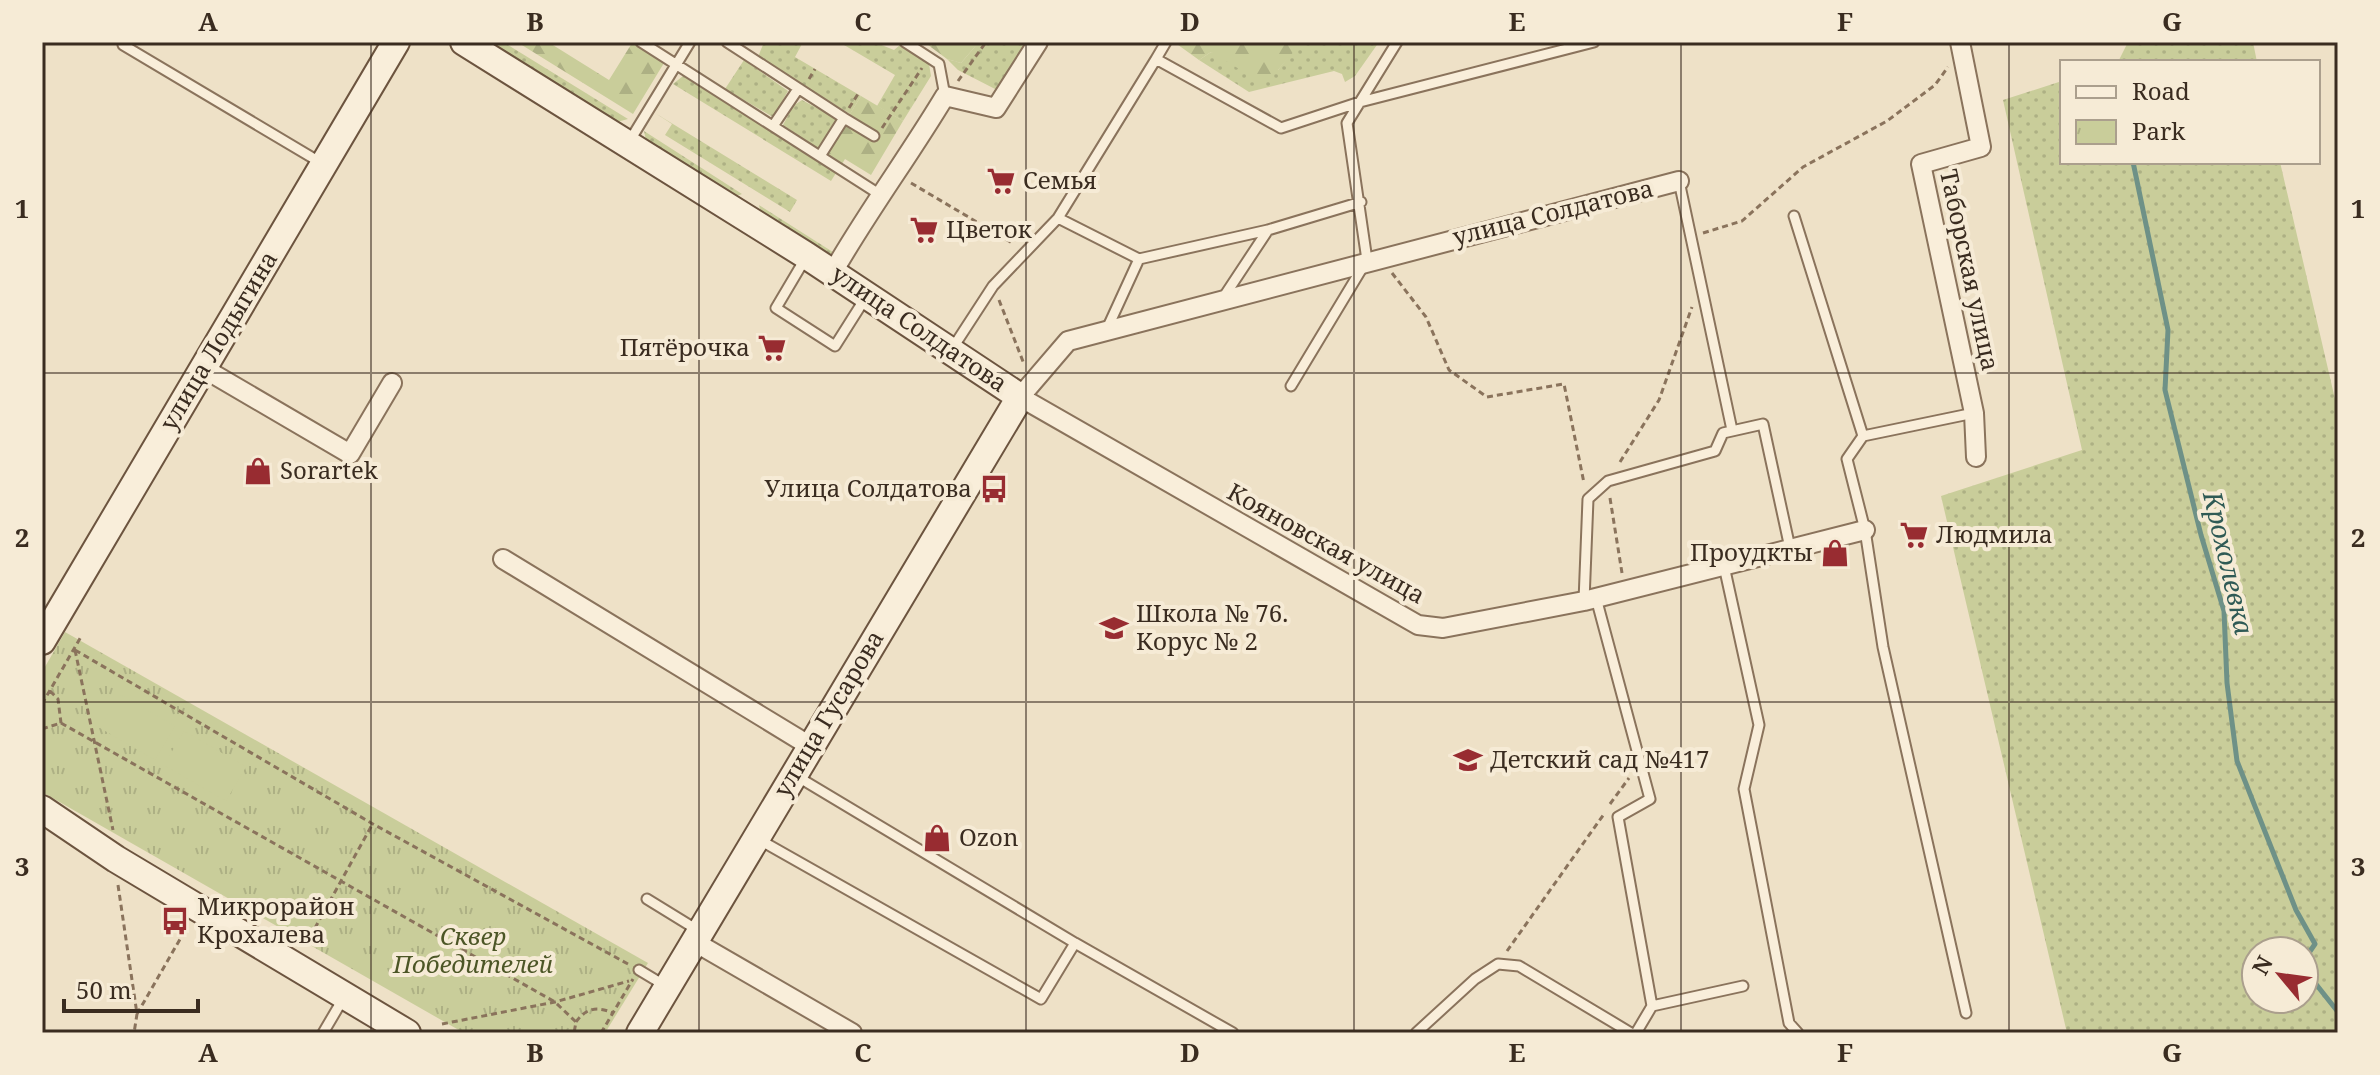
<svg xmlns="http://www.w3.org/2000/svg" width="2380" height="1075" viewBox="0 0 2380 1075" font-family="'Noto Serif',serif">
<style>
.grass{fill:url(#grass-dots);fill-rule:evenodd}
.forest{fill:url(#forest-firs)}
.park{fill:url(#park-tufts)}
.pitch{fill:#c9cd9a}
.lines{fill:none;stroke-linecap:round;stroke-linejoin:round}
.stream{stroke:#6e9187;stroke-width:5}
.lane-casing{stroke:#8a735c;stroke-width:13}
.street-casing{stroke:#8a735c;stroke-width:22}
.secondary-casing{stroke:#6c543f;stroke-width:30}
.path{stroke:#8a735c;stroke-width:3;stroke-dasharray:6 4;stroke-linecap:butt}
.lane{stroke:#f9eeda;stroke-width:9}
.street{stroke:#f9eeda;stroke-width:18}
.secondary{stroke:#f9eeda;stroke-width:26}
.grid{fill:none;stroke:#3a2c20;stroke-width:2;stroke-opacity:0.55}
.labels{text-anchor:middle;stroke-width:8;stroke-linejoin:round;paint-order:stroke}
.poi-label{font-size:24px;fill:#3a2c20;stroke:#f6ebd6;text-anchor:start}
.street-label{font-size:24px;fill:#3a2c20;stroke:#f6ebd6}
.park-label{font-size:24px;font-style:italic;fill:#4c5626;stroke:#f6ebd6}
.water-label{font-size:26px;font-style:italic;fill:#2f5a55;stroke:#f6ebd6}
.neatline{fill:none;stroke:#3a2c20;stroke-width:3}
.grid-label{font-size:26px;text-anchor:middle;font-weight:bold;fill:#3a2c20}
</style>
<defs>
<pattern id="grass-dots" width="8" height="8" patternUnits="userSpaceOnUse" patternTransform="scale(2)"><rect width="8" height="8" fill="#c9cd9a"/><path d="M2 2h.1M6 6h.1" fill="none" stroke="#adb084" stroke-width="1.8" stroke-linecap="round"/></pattern>
<pattern id="forest-firs" width="22" height="20" patternUnits="userSpaceOnUse" patternTransform="scale(2)"><rect width="22" height="20" fill="#c9cd9a"/><path d="M5 1l3.5 6h-7zM16 11l3.5 6h-7z" fill="#adb084"/></pattern>
<pattern id="park-tufts" width="24" height="20" patternUnits="userSpaceOnUse" patternTransform="scale(2)"><rect width="24" height="20" fill="#c9cd9a"/><path d="M3 7l-1-3M5 7V3M7 7l1-3M15 17l-1-3M17 17v-4M19 17l1-3" fill="none" stroke="#adb084"/></pattern>
</defs>
<rect width="100%" height="100%" fill="#eee1c7"/>
<path class="grass" d="M486,42H503L628,119L617,122Z
M764,42H803L795,57L861,96L850,114L758,57Z
M839,42H874L894,50L900,45L929,64L931,76L903,121L877,106L895,75Z
M979,42H1031L997,90L958,70L947,59L961,63Z
M1300,42H1379L1355,76L1345,82L1342,74L1334,71L1249,92L1199,60L1211,52L1278,70Z
M2128,42H2253L2257,62H2118Z
M744,60L788,91L773,117L725,89Z
M683,76L836,173L831,181L673,84Z
M2062,81V162H2280L2338,412V1033H2067L1941,496L2082,450L2003,100ZM2256,951H2304V999H2256Z
M802,100L839,120L820,150L783,125L793,106Z
M655,113L797,200L790,212L665,135L672,124Z
M644,131L742,194L735,196L646,140Z
M759,205L836,254L834,258L761,213Z"/>
<path class="forest" d="M517,42H548L609,80L632,43L664,63L633,114Z
M924,42H979L961,63L947,59Z
M1174,42H1302L1278,70L1259,81L1211,52L1199,60Z
M861,96L903,121L871,175L845,159L842,164L826,153Z"/>
<path class="park" d="M65,632L648,963L605,1033H464L42,792V672Z"/>
<path class="pitch" d="M119,694L175,726L155,760L100,728Z
M184,731L246,767L226,801L164,765Z"/>
<g class="lines">
<path class="stream" d="M2133,162L2168,330L2165,390L2201,535L2224,611L2227,683L2237,761L2296,910L2315,944L2304,960
M2304,969L2338,1012"/>
<defs>
<path id="lane" d="M641,42L879,194
M727,42L844,118L820,156
M905,42L939,64L945,96
M123,45L323,164
M1156,59L1166,42
M844,118L874,136
M773,126L798,89
M629,142L690,42
M1679,181L1732,430
M1794,216L1863,436L1847,459L1865,530L1883,647L1966,1013
M805,259L776,308L835,346L866,297
M1139,259L1268,230
M1223,298L1268,230L1361,202
M1106,331L1139,259L1058,218L1156,59L1281,128L1360,102L1594,42
M952,349L993,286L1058,218
M1291,386L1367,260L1347,123L1397,42
M1863,436L1974,413
M1724,566L1759,725L1744,789L1789,1023L1798,1033
M1596,598L1650,799L1618,817L1652,1006
M1584,601L1588,499L1608,481L1715,451L1723,433L1763,424L1790,548
M758,839L1041,999L1075,943L798,777
M647,899L699,931
M1075,943L1233,1033
M639,970L664,985
M323,1033L343,999
M1416,1033L1475,979L1498,964L1519,966L1631,1033
M1636,1033L1652,1006L1743,986"/>
<path id="street" d="M1960,42L1981,147L1921,164L1974,413L1976,457
M1679,181L1068,341L1020,397L1418,625L1443,628L1584,601L1865,530
M833,272C868,211 909,156 945,96L996,108L1038,42
M203,368L350,454L392,383
M503,559L810,746
M693,941L852,1033"/>
<path id="secondary" d="M464,42L807,256L1020,397L640,1033
M42,641L396,42
M42,809L116,859L407,1033"/>
</defs>
<use href="#lane" class="lane-casing"/>
<use href="#street" class="street-casing"/>
<use href="#secondary" class="secondary-casing"/>
<path class="path" d="M809,79L815,69
M958,81L986,42
M849,108L858,94
M882,128L922,68
M911,183L1014,244
M1703,233L1742,221L1803,167L1887,121L1935,85L1948,67
M1392,273L1426,317L1449,370L1487,397L1564,384L1584,483
M999,300L1024,364
M1620,462L1659,400L1692,307
M1610,498L1622,573
M75,650L373,824L628,964
M75,650L113,830
M50,691L58,699L61,723
M42,704L82,635
M61,723L555,1002L576,1022L574,1033
M42,729L61,723
M1610,804L1629,778
M118,885L137,1014L134,1033
M310,937L372,825
M1507,951L1604,814
M137,1014L187,927
M576,1022C586,1008 597,1006 613,1013
M442,1024L555,1002L629,981
M601,1033L633,979"/>
<use href="#lane" class="lane"/>
<use href="#street" class="street"/>
<use href="#secondary" class="secondary"/>
</g>
<path class="grid" d="M371,42V1033M699,42V1033M1026,42V1033M1354,42V1033M1681,42V1033M2009,42V1033M42,373H2338M42,702H2338"/>
<defs>
<symbol id="supermarket-bare" viewBox="-9 -9 18 18"><path d="M-6-5.5h2.5l.6 2H6L4.5 2H-2.5L-4.4-4H-6ZM-1.5 3.2a1.3 1.3 0 1 0 .1 0ZM3 3.2a1.3 1.3 0 1 0 .1 0Z" fill="#982c31" stroke="#f6ebd6" stroke-width="2.5" paint-order="stroke"/></symbol>
<symbol id="shop-bare" viewBox="-9 -9 18 18"><path d="M-5-2.5h2.3a2.7 3.5 0 0 1 5.4 0H5L5.5 6h-11ZM-1.5-2.5h3a1.5 2.3 0 0 0-3 0Z" fill="#982c31" stroke="#f6ebd6" stroke-width="2.5" paint-order="stroke"/></symbol>
<symbol id="bus-bare" viewBox="-9 -9 18 18"><path d="M-5-6H5V4H4V6H2V4H-2V6H-4V4H-5ZM-3.5-4V0h7V-4ZM-3.5 1.2v1.5H-2V1.2ZM2 1.2v1.5H3.5V1.2Z" fill="#982c31" stroke="#f6ebd6" stroke-width="2.5" paint-order="stroke"/></symbol>
<symbol id="school-bare" viewBox="-9 -9 18 18"><path d="M0-5L7-2L0 1L-7-2ZM-4 1L0 2.5L4 1V4Q0 6-4 4Z" fill="#982c31" stroke="#f6ebd6" stroke-width="2.5" paint-order="stroke"/></symbol>
</defs>
<g fill-rule="evenodd">
<use href="#supermarket-bare" x="981" y="161" width="40" height="40"/>
<use href="#supermarket-bare" x="904" y="210" width="40" height="40"/>
<use href="#supermarket-bare" x="752" y="328" width="40" height="40"/>
<use href="#shop-bare" x="238" y="451" width="40" height="40"/>
<use href="#bus-bare" x="974" y="469" width="40" height="40"/>
<use href="#supermarket-bare" x="1894" y="515" width="40" height="40"/>
<use href="#shop-bare" x="1815" y="533" width="40" height="40"/>
<use href="#school-bare" x="1094" y="608" width="40" height="40"/>
<use href="#school-bare" x="1448" y="740" width="40" height="40"/>
<use href="#shop-bare" x="917" y="818" width="40" height="40"/>
<use href="#bus-bare" x="155" y="901" width="40" height="40"/>
</g>
<g class="labels">
<g class="poi-label">
<text x="1023" y="189">Семья</text>
<text x="946" y="238">Цветок</text>
<text x="750" y="356" text-anchor="end">Пятёрочка</text>
<text x="280" y="479">Sorartek</text>
<text x="972" y="497" text-anchor="end">Улица Солдатова</text>
<text x="1936" y="543">Людмила</text>
<text x="1813" y="561" text-anchor="end">Проудкты</text>
<text x="1136" y="622">Школа № 76.<tspan x="1136" dy="28">Корус № 2</tspan></text>
<text x="1490" y="768">Детский сад №417</text>
<text x="959" y="846">Ozon</text>
<text x="197" y="915">Микрорайон<tspan x="197" dy="28">Крохалева</tspan></text>
</g>
<g class="street-label">
<text transform="translate(1553 213) rotate(-14)" y="8">улица Солдатова</text>
<text transform="translate(1969 270) rotate(78)" y="8">Таборская улица</text>
<text transform="translate(919 329) rotate(34)" y="8">улица Солдатова</text>
<text transform="translate(219 341) rotate(-59)" y="8">улица Лодыгина</text>
<text transform="translate(1326 544) rotate(29)" y="8">Кояновская улица</text>
<text transform="translate(829 714) rotate(-59)" y="8">улица Гусарова</text>
</g>
<g class="park-label">
<text x="473" y="945">Сквер<tspan x="473" dy="28">Победителей</tspan></text>
</g>
<g class="water-label">
<text transform="translate(2228 563) rotate(77)" y="9">Крохолевка</text>
</g>
</g>
<rect width="2380" height="1075" fill="none" stroke="#f6ebd6" stroke-width="88"/>
<rect x="2060" y="60" width="260" height="104" fill="#f6ebd6" stroke="#ab9f8d" stroke-width="2"/>
<rect x="2076" y="86" width="40" height="12" fill="#f9eeda" stroke="#ab9f8d" stroke-width="2"/>
<text x="2132" y="100" font-size="24" fill="#3a2c20">Road</text>
<rect x="2076" y="120" width="40" height="24" fill="url(#park-tufts)" stroke="#ab9f8d" stroke-width="2"/>
<text x="2132" y="140" font-size="24" fill="#3a2c20">Park</text>
<g transform="translate(2280 975) rotate(299)"><circle r="38" fill="#f6ebd6" stroke="#ab9f8d" stroke-width="2"/>
<path d="M0-6L14 30L0 20L-14 30Z" fill="#982c31"/>
<text y="-12" font-size="22" font-weight="bold" text-anchor="middle" fill="#3a2c20">N</text>
</g>
<path d="M64 999v12h134v-12" fill="none" stroke="#3a2c20" stroke-width="4"/>
<text x="76" y="999" font-size="24" fill="#3a2c20" stroke="#f6ebd6" stroke-width="6" paint-order="stroke">50 m</text>
<rect x="44" y="44" width="2292" height="987" class="neatline"/>
<g class="grid-label">
<text x="208" y="31">A</text>
<text x="535" y="31">B</text>
<text x="863" y="31">C</text>
<text x="1190" y="31">D</text>
<text x="1517" y="31">E</text>
<text x="1845" y="31">F</text>
<text x="2172" y="31">G</text>
<text x="22" y="218">1</text>
<text x="2358" y="218">1</text>
<text x="22" y="547">2</text>
<text x="2358" y="547">2</text>
<text x="22" y="876">3</text>
<text x="2358" y="876">3</text>
<text x="208" y="1062">A</text>
<text x="535" y="1062">B</text>
<text x="863" y="1062">C</text>
<text x="1190" y="1062">D</text>
<text x="1517" y="1062">E</text>
<text x="1845" y="1062">F</text>
<text x="2172" y="1062">G</text>
</g>
</svg>
